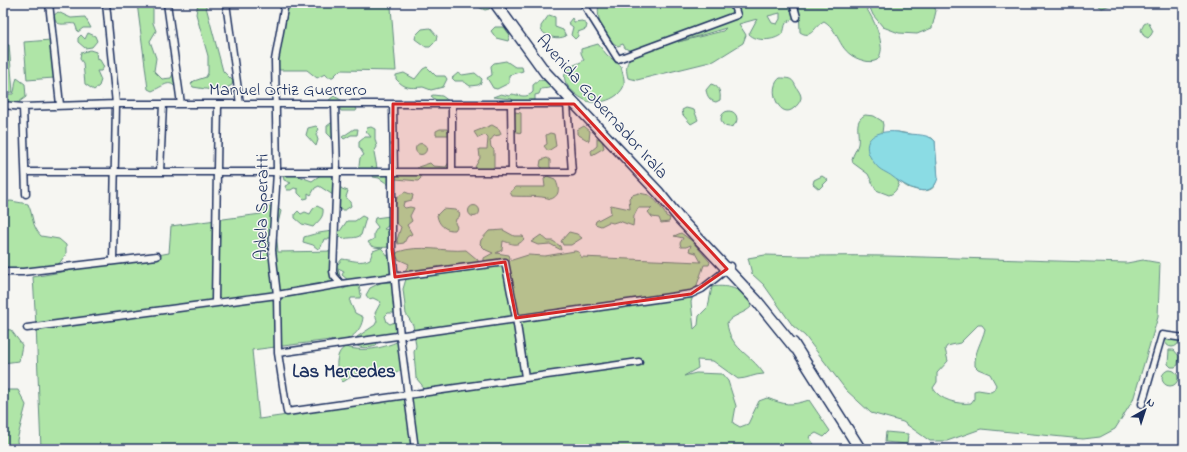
<svg xmlns="http://www.w3.org/2000/svg" width="1187" height="452" viewBox="0 0 1187 452" font-family="'Indie Flower',sans-serif">
<style>
.green{fill:#afe5a7;stroke:#658a82;fill-rule:evenodd}
.water{fill:#8bdce4;stroke:#5e97ae}
.lines{fill:none;stroke-linecap:round;stroke-linejoin:round}
.street-casing{stroke:#1b2f5e;stroke-width:9}
.primary-casing{stroke:#1b2f5e;stroke-width:13}
.street{stroke:#f6f6f2;stroke-width:6}
.primary{stroke:#f6f6f2;stroke-width:10}
.marked{fill:#d62828;fill-opacity:0.2;stroke:#d62828;stroke-width:3;stroke-linejoin:round}
.labels{text-anchor:middle;stroke-width:3;stroke-linejoin:round;paint-order:stroke}
.street-label{font-size:18px;fill:#1b2f5e;stroke:#f6f6f2}
.neighbourhood-label{font-size:19px;font-weight:bold;fill:#1b2f5e;stroke:#f6f6f2}
</style>
<rect width="100%" height="100%" fill="#f6f6f2"/>
<filter id="ink" filterUnits="userSpaceOnUse"><feTurbulence type="fractalNoise" baseFrequency=".025" numOctaves="2"/><feDisplacementMap in="SourceGraphic" scale="8" xChannelSelector="R" yChannelSelector="G"/><feConvolveMatrix kernelMatrix="1 2 1 2 8 2 1 2 1" color-interpolation-filters="sRGB"/></filter>
<g filter="url(#ink)">
<path class="green" d="M137,3H152L153,5V23L156,31L150,41L156,58L154,71L162,79L171,78L173,74L178,75L182,87L181,95C170,77 168,84 152,91L148,89Z
M198,3H205L223,71L233,81L232,85C221,93 206,89 193,87L191,84L194,81L206,77L208,73V56L196,14Z
M288,3H394L391,7L396,71L340,70L333,77H328L325,74L317,78L307,70H277L281,34Z
M470,3H492V6L489,9L485,10Z
M599,3H863C871,15 880,31 881,46C882,50 880,57 877,60C873,62 869,62 865,61C836,54 842,32 824,21C814,26 812,40 800,32L799,7L790,10L794,13L795,17L786,23C784,26 785,31 782,34C774,41 757,42 749,34L757,19L739,24L746,35L743,43L714,61L637,80L628,78C625,67 626,59 637,54L625,48L623,44L618,46C602,38 596,19 599,3ZM780,13V19L777,24L772,23L768,16ZM726,28L723,31L678,42Z
M868,3H933L936,11L932,28L917,34L899,33L883,27L873,15Z
M1094,3H1117L1101,8Z
M58,12L71,18L85,17L91,28H83L78,32L75,24C66,22 57,29 53,16Z
M549,15L555,17V27L563,30L566,36C558,40 546,37 541,30V26Z
M572,18L574,22L582,21L587,25L586,29L578,32V36L575,39L571,35L573,27L568,23Z
M1148,22L1153,31L1151,35L1148,38L1144,36L1141,30L1144,24Z
M495,27H504L510,35L508,41L496,38L491,31Z
M430,28L437,36L436,41L430,47H426L415,39L416,35L422,29Z
M88,33L95,36L97,41L92,47L85,48L78,42V38L81,35L85,39Z
M51,40L54,78L27,80L24,42Z
M598,44L607,55L621,66C622,72 625,79 624,85C623,89 620,92 617,95C609,101 600,103 590,102C581,100 561,85 565,74C567,65 578,65 584,60L581,53V49Z
M3,45H9L13,92L3,93Z
M90,50L96,52L97,59L100,60L104,67L101,71H97L101,80L99,86L94,90L85,84L83,63L80,59L81,53Z
M506,61L515,67H522L523,71L509,75V83L497,89L493,88L487,78L492,75L491,66L494,63Z
M427,67L436,76H445L447,79L443,87L431,90L423,87C410,88 405,89 396,79V75L404,73L415,79L423,69Z
M458,73L462,75L475,73L482,79L481,83L478,85L470,86L463,81H455L452,78Z
M17,78L25,84L26,97L15,105L3,104V94H13C16,89 14,84 17,78Z
M780,78C794,78 792,80 798,90C800,93 801,95 801,98C800,102 797,106 794,108C780,121 766,88 780,78Z
M539,80L549,81L551,86L550,88L541,89L539,94L535,95V102L515,103L512,99L493,97L501,94L509,96L512,94C519,95 527,99 533,92V85Z
M711,84C719,86 721,92 720,100L716,102C710,101 707,96 706,90Z
M433,95L442,96L449,101V103L435,102L436,100L431,96Z
M334,96L357,109L356,111H341L338,105L329,100Z
M686,108L694,110L698,120L691,124L683,115L682,110Z
M721 119a8 8 0 1 1 16 0a8 8 0 1 1-16 0Z
M515,112L521,113V133L513,131Z
M865,115L874,116L882,121L883,125L882,133L898,132L932,138L935,141C934,161 950,202 910,188C905,187 902,182 897,180L899,183C897,189 895,193 889,195L876,190L868,174L853,163L852,159C853,154 857,149 858,144C860,133 853,121 865,115Z
M335,120L334,137L332,138L327,133V126Z
M492,125L499,129L501,133L500,135L494,136L490,141L491,147L494,150V167L491,169L478,170L475,167L480,158L479,149H487L488,138L485,135L478,138L474,132Z
M316,126L319,129L316,134L318,140L316,146L306,135L308,128Z
M584,126L590,131L589,141L577,134V130Z
M371,127L375,129V139L377,147L374,152L377,168L355,170L359,166L360,158L364,155L359,147V142L365,137H371L366,131L367,128Z
M354,129H358L357,135H351L344,139L342,137Z
M440,129H447L449,135H436V131Z
M550,133L554,134L556,146L548,151L544,146L547,144L546,135Z
M597,138L602,140L604,148L592,155L591,151L597,146Z
M415.5 149a5.5 5.5 0 1 1 11 0a5.5 5.5 0 1 1-11 0Z
M547,158L550,160V167L553,170H545L540,166L541,160Z
M449,162L455,165L454,170H417L418,167L430,163L433,166L446,167Z
M286,173H290L312,181L322,174L331,175L342,189L348,191L346,197L350,202L351,206L345,210H340L336,192L333,195L319,186L315,188L311,195L308,193V198L304,199L298,193V189L294,188L291,190H287L285,186L291,183L284,180L283,176Z
M409,174H419L421,178L418,181L396,179L389,185L379,178L373,177L374,175Z
M547,176L555,179C559,187 561,195 551,199C539,195 525,197 512,196L510,192L516,187H545L544,179Z
M822,176L828,180L819,189L813,184L814,180Z
M405,192L413,195L412,200L404,202L403,206L405,208L410,207L414,208L410,216L412,221L407,225L412,234L407,237L404,243L398,244L397,240L401,227L394,221L384,229L389,230L391,247C383,247 372,250 368,242L374,239V233L378,227L374,222L375,218L390,216L394,219L397,197Z
M639,193C642,194 646,194 649,195C654,198 664,210 666,216L670,218L669,222L661,223L659,218L652,217L648,212L652,208H638L634,216L633,226L619,221L613,223L609,222L601,226L595,224L596,221L611,213L610,207L611,205L630,209L629,198L632,195Z
M11,201L28,204C34,217 31,225 41,236L59,239L66,245V254L56,268L48,272L3,270V202Z
M274,205L281,211L276,231L278,252L335,251L338,264L342,259C352,260 361,264 370,259L373,251L381,248C389,255 394,265 389,275L348,280L342,275L344,271L338,268L343,289L351,286H359L361,294L360,298H351L350,302L355,313L363,317C362,332 346,346 330,340L252,350L259,419L423,396L422,385L416,378L414,352L416,346L413,325L406,314L403,289L406,279L420,277L408,274L405,271L409,264L398,259L396,255L398,252C420,244 444,252 466,250L478,260V265L484,263V258L493,253L486,250L480,244L481,240L489,231L503,230L514,236H523L524,239C517,248 511,243 503,241L502,250L496,253L509,255L510,258L509,261L528,255L545,256L575,251L579,252L581,257L701,262L696,253L689,251L691,245L686,247H681L680,243L683,238L674,236L681,233L692,241L710,262L709,265H704L691,302L694,329L698,325L699,316L708,307L712,287C728,284 748,290 751,307C744,314 732,315 727,323C730,349 750,353 764,374C754,374 747,379 738,379L713,361L697,360L698,368L684,376L696,373L722,374L728,381L736,406L733,423L740,427L748,424L759,401L767,398C785,405 790,406 809,400L830,431L824,437L816,433L809,437L817,449H41L36,325L33,277L169,253L171,226L261,214L265,208Z
M468.5 211a5.5 5.5 0 1 1 11 0a5.5 5.5 0 1 1-11 0Z
M317,206L323,209C324,218 318,221 313,227L302,224L295,218V214L298,211L301,214L305,212L310,214L313,209Z
M443,209L456,210L460,213L459,217L456,219L455,223L457,227L455,230C445,231 438,224 437,215Z
M362,216L366,218L361,235C356,239 349,237 343,239L339,235L334,239H324L321,247L318,249L313,245L303,242L304,237C317,233 327,231 340,231L347,221H355Z
M569,232L577,234L582,238L571,245H563L561,241Z
M541,235L548,241H553L560,246L561,250L550,244L538,245L531,242Z
M765,255C805,257 846,255 886,256C967,258 1047,261 1127,263L1143,260L1160,263L1158,317L1133,400L1115,429L1100,437L1083,439L981,429L947,441H930L903,422L871,413L846,390L805,336L793,326L764,285L752,274L748,258ZM978,325H982L985,329C982,342 974,352 975,366L978,369L990,374L996,385L994,390L991,392L978,390L974,391V399L971,403C959,405 939,400 933,388L937,382V373L948,361L945,349L947,346L960,343Z
M382,282H392L399,335L379,338L376,346C369,348 362,349 355,345L357,337L375,325L377,321L375,313L381,302L373,298L369,299L366,295L370,288ZM388,313H395L397,321L390,324L387,322L385,316Z
M3,329L11,330L22,345L19,361L3,363Z
M1165 340a7 7 0 1 1 14 0a7 7 0 1 1-14 0Z
M399,341L406,364L400,371L396,373L365,370H361L343,382C335,374 334,353 345,347C364,352 381,349 399,341Z
M1169,350H1174L1179,356L1178,365L1175,367H1171L1168,364Z
M1162 378a8 8 0 1 1 16 0a8 8 0 1 1-16 0Z
M3,390H18L26,405L17,440L18,449H3Z
M886,432L908,434L907,444L885,442Z"/>
<path class="water" d="M898,132C909,136 927,132 935,141L938,178C931,202 905,186 893,177C887,172 880,171 875,164C857,142 873,129 898,132Z"/>
<g class="lines">
<defs>
<path id="street" d="M49,3L60,105
M106,3L116,104L113,261
M167,3L181,104
M226,3L240,104
M285,3L275,60L277,172L272,250L277,295L278,353L287,412L639,362
M583,3L618,59L737,15L733,3
M793,3L797,17
M335,104L337,172L333,271L334,276L341,284
M393,104L394,172
M452,104V172
M511,104L512,172
M3,105L23,107L116,104H571
M23,107L26,194
M26,172H572L567,104
M160,172L163,104
M392,172V249L400,336L415,449
M3,272H23L157,256
M215,302L218,104
M27,328L277,295L341,284L505,262L516,318L525,377
M278,353L691,294L702,289L731,266
M1142,404L1162,335L1184,338"/>
<path id="primary" d="M495,3L545,72L659,193L679,218L757,301L795,348
M793,343L860,449"/>
</defs>
<use href="#street" class="street-casing"/>
<use href="#primary" class="primary-casing"/>
<use href="#street" class="street"/>
<use href="#primary" class="primary"/>
</g>
</g>
<path class="marked" d="M393,104H574L727,269L691,294L516,318L505,262L395,277L392,249Z"/>
<g class="labels">
<g class="street-label">
<text x="288" y="95">Manuel Ortiz Guerrero</text>
<text transform="translate(603 106) rotate(48)" y="6">Avenida Gobernador Irala</text>
<text transform="translate(261 207) rotate(-89)" y="6">Adela Speratti</text>
</g>
<g class="neighbourhood-label">
<text x="344" y="377">Las Mercedes</text>
</g>
</g>
<rect width="1187" height="452" fill="none" stroke="#f6f6f2" stroke-width="16"/>
<rect x="8" y="8" width="1171" height="436" fill="none" stroke="#1b2f5e" stroke-width="1.5" filter="url(#ink)"/>
<g transform="translate(1145 410) rotate(39)" stroke="#f6f6f2" stroke-width="3" paint-order="stroke">
<path d="M0-3L7 15L0 10L-7 15Z" fill="#1b2f5e"/>
<text y="-6" font-size="11" font-weight="bold" text-anchor="middle" fill="#1b2f5e">N</text>
</g>
</svg>
